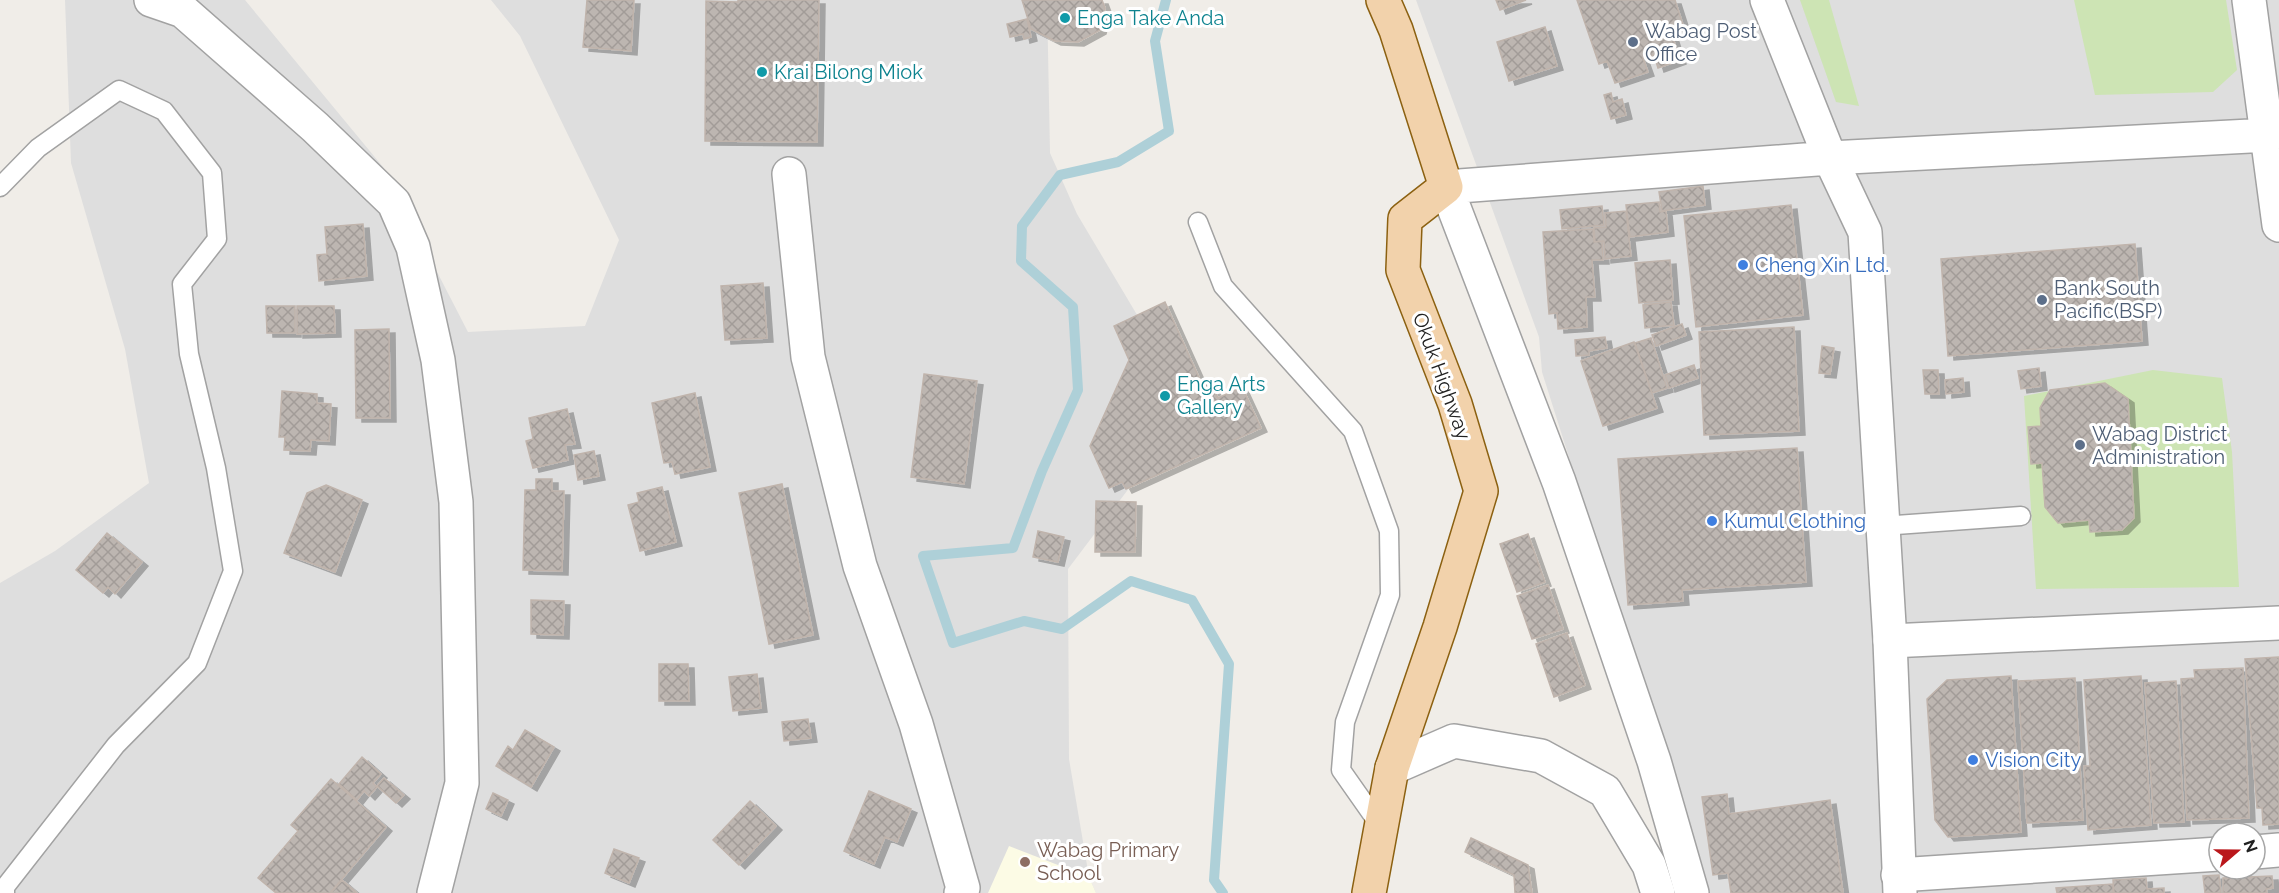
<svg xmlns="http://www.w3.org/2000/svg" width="2279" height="893" viewBox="0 0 2279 893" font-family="Raleway,sans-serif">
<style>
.residential{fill:#dedede;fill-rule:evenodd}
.education{fill:#fcfbe5}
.grass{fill:#cde4b4}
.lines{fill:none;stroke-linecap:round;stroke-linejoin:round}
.stream{stroke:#aed0d8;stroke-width:10}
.building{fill:url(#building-cross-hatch);stroke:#c0b4ac;stroke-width:1.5;filter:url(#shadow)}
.service-casing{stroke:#a2a2a2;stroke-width:21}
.minor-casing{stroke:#a2a2a2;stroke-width:36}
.tertiary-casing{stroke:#a2a2a2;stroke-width:36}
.primary-casing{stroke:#8c6111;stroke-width:36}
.service{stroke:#fff;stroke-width:18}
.minor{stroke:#fff;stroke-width:33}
.tertiary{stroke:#fff;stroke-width:33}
.primary{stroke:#f2d2ab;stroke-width:33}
.culture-dot{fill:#0f9aa8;stroke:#fff;stroke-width:2}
.service-dot{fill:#5c6f8a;stroke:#fff;stroke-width:2}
.shop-dot{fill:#3f7fe0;stroke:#fff;stroke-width:2}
.education-dot{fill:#8d6e63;stroke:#fff;stroke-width:2}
.labels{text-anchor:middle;stroke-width:6;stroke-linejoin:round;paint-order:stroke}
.culture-label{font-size:20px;fill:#0d838f;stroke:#fff;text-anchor:start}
.service-label{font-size:20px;fill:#4e5e75;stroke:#fff;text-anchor:start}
.shop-label{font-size:20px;fill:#366cbe;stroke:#fff;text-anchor:start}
.street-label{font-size:20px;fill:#212121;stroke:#fff}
.education-label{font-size:20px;fill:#785e54;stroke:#fff;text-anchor:start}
</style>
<defs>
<pattern id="building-cross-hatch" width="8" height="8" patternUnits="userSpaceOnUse" patternTransform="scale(1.5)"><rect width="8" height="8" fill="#bdb6b1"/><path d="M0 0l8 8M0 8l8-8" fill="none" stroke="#a29c98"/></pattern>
<filter id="shadow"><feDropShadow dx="6" dy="4" stdDeviation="0" flood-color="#0004"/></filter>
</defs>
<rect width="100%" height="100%" fill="#f0ede8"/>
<path class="residential" d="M65,0H245L383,167L468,332L585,326L619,240L520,36L491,0H1047L1050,153L1077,214L1149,335L1139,475L1068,569L1069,759L1089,877L1096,893H0V583L55,551L149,483L125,349L71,163Z
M1416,0H2279V893H1707L1542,372L1539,337ZM2219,833H2255V869H2219Z"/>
<path class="education" d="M1009,846L1089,877L1096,893H988Z"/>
<path class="grass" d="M1800,0H1829L1859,106L1836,102Z
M2074,0H2226L2237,70L2213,92L2095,95Z
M2153,370L2222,378L2232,452L2239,587L2036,589L2024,396Z"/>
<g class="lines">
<path class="stream" d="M1166,0L1155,41L1169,131L1118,162L1060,175L1022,226L1021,261L1073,307L1078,390L1042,471L1013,548L923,556L953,643L1024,621L1062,629L1131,581L1192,600L1229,664L1214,880L1223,893"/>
</g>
<path class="building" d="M587,0H634L631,51L583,47Z
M738,0H819L817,142L705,141L706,1L738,2Z
M1022,0H1102L1105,8L1100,30L1078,42L1055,41L1031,29Z
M1496,0H1526L1500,10Z
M1577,0H1675L1683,25L1670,29L1680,60L1658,68L1654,55L1643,58L1648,72L1615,83L1607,61L1599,64Z
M1027,19L1031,37L1024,39L1023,34L1010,37L1007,24Z
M1545,27L1557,66L1509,81L1497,42Z
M1611,93L1613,102L1622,99L1626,115L1611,119L1604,95Z
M1703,186L1705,205L1662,211L1659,192Z
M1659,202L1660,212L1666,211L1668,232L1630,237L1626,205Z
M1791,205L1803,315L1696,327L1684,216Z
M1602,206L1604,225L1562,229L1560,210Z
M1626,211L1631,256L1605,259L1604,241L1595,242L1594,228L1606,227L1605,213Z
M363,224L367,276L319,281L317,255L327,254L325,227Z
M1593,229L1594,242L1602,241L1603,260H1592L1595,297H1586L1587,327L1558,329L1557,313L1549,314L1543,232Z
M2135,244L2142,341L1948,356L1941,259Z
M1670,260L1673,300L1639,303L1635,263Z
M763,283L767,338L725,340L721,286Z
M1165,302L1206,393L1214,390L1218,398L1242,387L1261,428L1126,489L1122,482L1109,488L1090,446L1129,360L1114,326Z
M1671,302L1674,325L1645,328L1643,305Z
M266,306H295V333H267Z
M297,306H334L335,333L297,334Z
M1682,324L1686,335L1656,346L1652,335Z
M1794,327L1799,431L1704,435L1699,332Z
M389,329L390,418H356L355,330Z
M1605,337L1607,348L1589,351V355L1576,356L1575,340Z
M1651,338L1667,388L1652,393L1635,343Z
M1634,342L1657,408L1603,426L1581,361Z
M1822,346L1834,348L1830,374L1819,373Z
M1694,365L1698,378L1669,388L1665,375Z
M2039,368L2041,386L2021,389L2018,371Z
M1923,370H1938L1939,394H1925Z
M924,374L977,381L964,484L911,477Z
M1963,378L1964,392L1946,394L1945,380Z
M2105,383L2128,399L2134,518L2122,530L2090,532L2089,520L2058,523L2045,507L2042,463L2031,464L2028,427L2041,426L2040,408L2050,390Z
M282,391L317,394V403L331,404L329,441L311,440L310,451L284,450L285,437H279Z
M695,393L710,467L675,474L672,462L664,463L652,403Z
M567,409L575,444L565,445L568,460L533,468L526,441L533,439L529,418Z
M1797,448L1806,582L1682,590L1683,601L1628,605L1618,459Z
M594,451L599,476L578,480L574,455Z
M536,479H552V491H564L562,571L523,570L525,490H536Z
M782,484L813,635L769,644L739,493Z
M326,485L362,500L335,572L284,553L307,493Z
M662,487L676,542L640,551L628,505L639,502L637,493Z
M1096,501L1136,502L1135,552H1095Z
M1038,531L1064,537L1058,562L1033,557Z
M107,533L142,562L115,594L108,587L103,593L76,570Z
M1528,534L1545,582L1517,592L1500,544Z
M1548,585L1563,629L1532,639L1517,596Z
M531,600L564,601L563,635L531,634Z
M1567,633L1585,685L1554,697L1536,644Z
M2279,657V824L2263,825L2262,808H2257L2245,659Z
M659,664H688L689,701H659Z
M2243,668L2249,818L2187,820L2181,679L2195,678L2194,670Z
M757,674L761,708L733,711L729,677Z
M2011,676L2021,832L1948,837L1935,820L1927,699L1947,680Z
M2141,676L2151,825L2088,830L2084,766H2090L2084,680Z
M2075,678L2083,820L2027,823L2018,681Z
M2176,681L2184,822L2154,823L2145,683Z
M808,719L811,738L784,741L782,722Z
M525,730L554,747L531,787L496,766L508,746L513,750Z
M362,757L381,774L373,783L377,787L369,796L364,791L357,800L339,784Z
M384,778L404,795L396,803L377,786Z
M331,779L386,827L330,893H276L258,878L298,831L291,825Z
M869,791L911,809L897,842L885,837L874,864L844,851Z
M493,793L508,800L501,816L486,809Z
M1727,794L1729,814L1830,800L1843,893H1731L1728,873L1713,875L1702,797Z
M750,801L776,826L739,865L713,840Z
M1471,838L1528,865L1532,893H1515L1514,875L1465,852Z
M614,849L639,858L629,883L605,873Z
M2219,875L2221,893H2205L2203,876Z
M2272,876L2273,888L2266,889L2267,893H2223V878Z
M2146,878L2147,889L2164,888V893H2114L2113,880Z
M342,880L357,893H331Z
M2113,884V893H2057L2056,888Z"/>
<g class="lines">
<defs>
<path id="service" d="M0,187L38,148L119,90L164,111L212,173L217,239L182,284L189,354L216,468L233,571L197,663L116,745L5,887V893
M1198,222L1223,286L1353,431L1389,531L1390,595L1345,722L1341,770L1381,827
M1882,526L2021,516"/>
<path id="minor" d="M151,0L183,11L315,127L394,203L413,247L438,360L456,502L462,783L434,893
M1767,0L1830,158L1865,232L1890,641
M2249,0L2279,225
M789,174L808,357L860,566L916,724L963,888L961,893
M2255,852L2279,850
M1898,875L2219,854
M1692,893L1654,761L1559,482L1446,187L1830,158L2269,135"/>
<path id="tertiary" d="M1392,768L1454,741L1541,756L1605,791L1649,865L1658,893
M1900,893L1890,641L2279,623"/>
<path id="primary" d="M1369,893L1392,768L1440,627L1481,491L1455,404L1403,270L1405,219L1446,187L1396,30L1383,0"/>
</defs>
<use href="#service" class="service-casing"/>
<use href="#minor" class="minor-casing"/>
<use href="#tertiary" class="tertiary-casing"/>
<use href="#primary" class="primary-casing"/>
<use href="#service" class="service"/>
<use href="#minor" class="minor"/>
<use href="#tertiary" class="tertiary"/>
<use href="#primary" class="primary"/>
</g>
<g class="culture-dot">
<circle cx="1065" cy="18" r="6"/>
<circle cx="762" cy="72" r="6"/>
<circle cx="1165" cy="396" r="6"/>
</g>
<g class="service-dot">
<circle cx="1633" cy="42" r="6"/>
<circle cx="2042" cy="300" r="6"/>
<circle cx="2080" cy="445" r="6"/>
</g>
<g class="shop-dot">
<circle cx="1743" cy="265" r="6"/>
<circle cx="1712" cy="521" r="6"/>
<circle cx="1973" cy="760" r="6"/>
</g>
<circle class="education-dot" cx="1025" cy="862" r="6"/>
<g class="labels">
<g class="culture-label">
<text x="1077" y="25">Enga Take Anda</text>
<text x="774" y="79">Krai Bilong Miok</text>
<text x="1177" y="391">Enga Arts<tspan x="1177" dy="23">Gallery</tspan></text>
</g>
<g class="service-label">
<text x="1645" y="38">Wabag Post<tspan x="1645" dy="23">Office</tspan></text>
<text x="2054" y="295">Bank South<tspan x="2054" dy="23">Pacific(BSP)</tspan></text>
<text x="2092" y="441">Wabag District<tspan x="2092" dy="23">Administration</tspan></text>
</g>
<g class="shop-label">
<text x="1755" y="272">Cheng Xin Ltd.</text>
<text x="1724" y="528">Kumul Clothing</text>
<text x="1985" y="767">Vision City</text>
</g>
<g class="street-label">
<text transform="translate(1442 376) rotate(70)" y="7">Okuk Highway</text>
</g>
<g class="education-label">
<text x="1037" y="857">Wabag Primary<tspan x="1037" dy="23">School</tspan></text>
</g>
</g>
<g transform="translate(2237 851) rotate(70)"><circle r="28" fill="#ffffff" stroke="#a6a6a6" stroke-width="1.5"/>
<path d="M0-4.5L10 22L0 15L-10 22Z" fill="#ba171b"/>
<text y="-9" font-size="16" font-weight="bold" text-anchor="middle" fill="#212121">N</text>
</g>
</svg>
